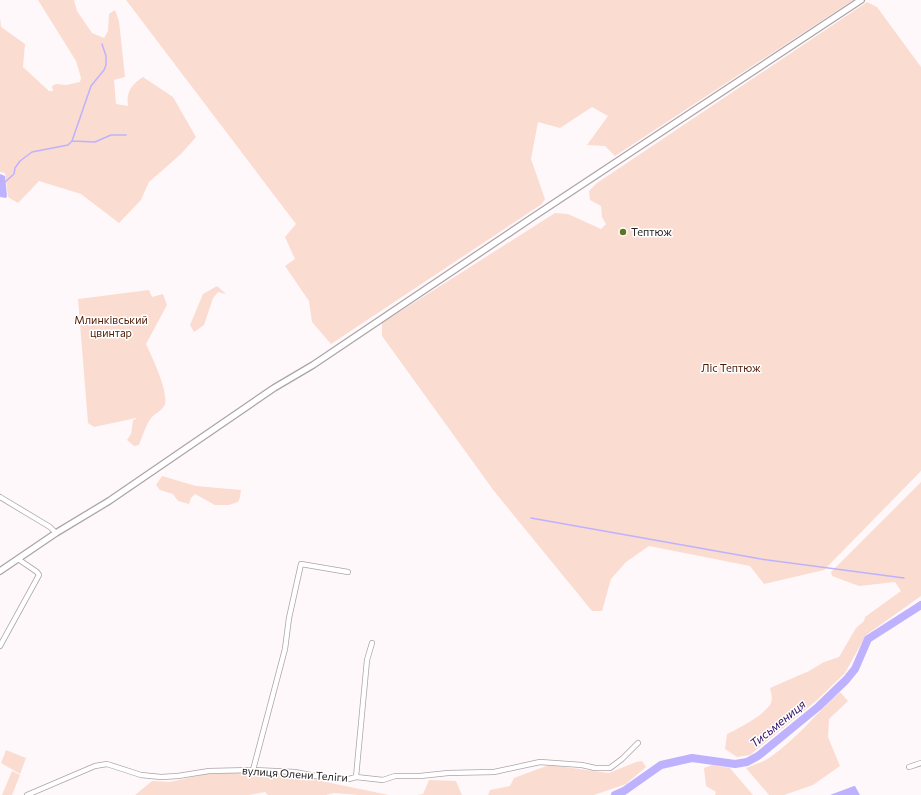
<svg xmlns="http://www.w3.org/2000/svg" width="921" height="795" viewBox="0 0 921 795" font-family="Commissioner,sans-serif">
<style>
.green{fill:#fbdcd0}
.water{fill:#beb2fe}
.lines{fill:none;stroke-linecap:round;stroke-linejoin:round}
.stream{stroke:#beb2fe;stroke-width:1.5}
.river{stroke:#beb2fe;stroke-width:8}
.minor-casing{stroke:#ada4a8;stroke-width:6}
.tertiary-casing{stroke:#ada4a8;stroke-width:8}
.minor{stroke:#fff;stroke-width:4.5}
.tertiary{stroke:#fff;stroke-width:5.5}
.poi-dot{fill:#5c7527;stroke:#fff;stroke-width:1.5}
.labels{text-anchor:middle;stroke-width:3;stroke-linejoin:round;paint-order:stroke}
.poi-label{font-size:11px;fill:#282426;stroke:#fff;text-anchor:start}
.park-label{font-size:11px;fill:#4d1a04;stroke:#fff}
.street-label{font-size:11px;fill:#282426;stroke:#fff}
.water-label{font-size:12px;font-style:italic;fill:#31136a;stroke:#fff}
</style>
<rect width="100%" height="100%" fill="#fef8fb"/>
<path class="green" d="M38,0H74L77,11L92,33L104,38L108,31L109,14L115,10L119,21L125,77L114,80L116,104L128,106C126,92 131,85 143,77L173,97L196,137L181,154L149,182L141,200L119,223L81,194L39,181L18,203L8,197L5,173L0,172V17L1,27L25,44L23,67L49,91H53L52,86L56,84L66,85L80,82L81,78L76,61Z
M126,0H853L615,156L605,146L587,145L608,116L592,107L560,128L538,122L531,159L545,199L542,204L331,344L312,322L309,301L285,266L295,259L285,237L296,224Z
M867,2L877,7L921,67V471L824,570L764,584L750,566L649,546L626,562L611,579L602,611H592L494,491L382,336V323L555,213L568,214L601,229L606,224L602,217L601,206L590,200L589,191L597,183Z
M217,286L226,294L218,292L213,298L204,325L194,332L190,325L203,294Z
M149,290L152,297L163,294L167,305L146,344C152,357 168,390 165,404C163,410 157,412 152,417C147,422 142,437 139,445L134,446L127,440L131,434L133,420L136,419V418L94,427L88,423L78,299Z
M162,476L196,486L241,490L240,497L238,502L229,505H215L195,494L191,498L189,504L178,501L173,494L160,490L156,485Z
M921,482V596L866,635L845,673L816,701L750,755L737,757L725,749L727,734C739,728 765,715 771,703C773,698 771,693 770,688L809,671L824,662L839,657L856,628L864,621L865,617L901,591L895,582L859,586L832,576L831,572Z
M840,692L848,701L829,719L828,737L840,766L813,785L784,795H769L746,768C754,765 763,762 769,758C796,740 816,713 840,692Z
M6,750L26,758L20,774L1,763Z
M642,761L646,767L626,784L594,795H488L490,790L510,786L514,778L549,765L609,773L636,762Z
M712,765L730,768L753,795H715L716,792L706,786L704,768Z
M12,771L20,775L12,795H2Z
M219,771L287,774L389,795H359L334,793L326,795H268L265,792L249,795H135L152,781L170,782Z
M429,780L456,781L462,795H417L423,794Z"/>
<path class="water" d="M0,174L5,176L7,196L6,198L0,197Z
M855,786L860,795H830L854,786Z"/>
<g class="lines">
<path class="stream" d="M72,141L95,142L111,135H126
M5,182L14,174L15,168L20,161L32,152L68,145L72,141L91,86L104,70L106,65V56L102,44
M531,518L761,559L904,578"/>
<path class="river" d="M615,795L624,791L661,765L692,758L735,764L747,762L758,756L818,707L846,680L855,669L868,639L921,605"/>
<defs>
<path id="minor" d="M0,497L50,527L56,533
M0,646L39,575L37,572L18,559
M909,767L921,763
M253,770L285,649L289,618L301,564L348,572
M356,777L367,660L372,643
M27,795L95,766L107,764L141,775L161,777L178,776L209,771L253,770L295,772L321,777L349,779L356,777L383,780L395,776H420L448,773L494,772L540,762L582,765L595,768H610L622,759L638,743"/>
<path id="tertiary" d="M0,571L56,533L109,501L274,388L313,365L533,217L861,0"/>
</defs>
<use href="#minor" class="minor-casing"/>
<use href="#tertiary" class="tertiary-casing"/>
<use href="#minor" class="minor"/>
<use href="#tertiary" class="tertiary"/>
</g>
<circle class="poi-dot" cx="623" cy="232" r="4"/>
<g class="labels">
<g class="poi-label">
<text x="631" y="236">Тептюж</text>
</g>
<g class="park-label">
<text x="111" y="324">Млинківський<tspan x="111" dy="13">цвинтар</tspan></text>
<text x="731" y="372">Ліс Тептюж</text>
</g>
<g class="street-label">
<text transform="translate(295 774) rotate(4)" y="4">вулиця Олени Теліги</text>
</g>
<g class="water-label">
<text transform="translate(778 724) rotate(-39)" y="4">Тисьмениця</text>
</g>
</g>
</svg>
